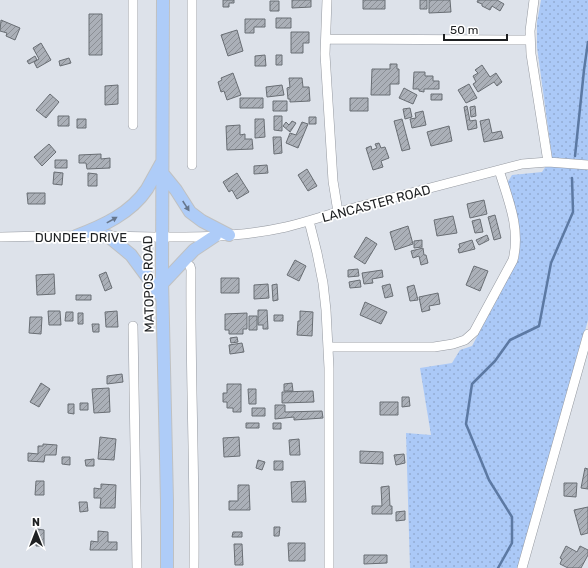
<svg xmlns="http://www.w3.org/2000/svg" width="588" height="568" viewBox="0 0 588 568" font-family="Rubik,sans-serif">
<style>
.grass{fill:url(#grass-dots)}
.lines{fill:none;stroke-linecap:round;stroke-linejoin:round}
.stream{stroke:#5c79a3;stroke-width:2.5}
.building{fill:url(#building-hatch);stroke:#696e74}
.minor-casing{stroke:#9599a0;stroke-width:10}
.major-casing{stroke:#c0c1c1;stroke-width:14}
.minor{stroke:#fff;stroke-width:9}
.major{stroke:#aeccf8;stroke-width:12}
.oneway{fill:#66768d}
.labels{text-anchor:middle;stroke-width:3.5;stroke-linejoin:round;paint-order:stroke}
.street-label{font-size:13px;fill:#1e2022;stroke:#fff}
</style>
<defs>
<pattern id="grass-dots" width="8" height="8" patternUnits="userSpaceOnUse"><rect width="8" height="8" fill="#abc9f7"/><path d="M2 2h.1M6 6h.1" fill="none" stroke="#93acd3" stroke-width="1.8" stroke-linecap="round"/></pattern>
<pattern id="building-hatch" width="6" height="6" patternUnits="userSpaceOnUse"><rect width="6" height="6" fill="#abb0b8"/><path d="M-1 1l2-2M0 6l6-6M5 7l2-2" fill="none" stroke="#8b8f95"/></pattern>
</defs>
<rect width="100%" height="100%" fill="#dde2ea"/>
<path class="grass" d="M541,0H588V320L520,568H410L406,433L431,435L420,368L452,363L460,350L472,346L518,260C524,233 515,208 507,183L512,175L542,172L552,157L537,47V22Z"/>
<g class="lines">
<path class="stream" d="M575,156L584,70L588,42
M498,568L512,543V517L489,480L466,424L472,384L495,361L510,340L539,326L551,263L573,212L572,178"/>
</g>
<path class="building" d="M223,0H234V3H229V7H223Z
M292,0H311V7L292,8Z
M363,0H385V9H363Z
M420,0H427V9H420Z
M429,0H450L451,12L429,13Z
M478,0H497L504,4L500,11L492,6L490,10L482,6V4L477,2Z
M270,1H279V11H270Z
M89,14H102V55H89Z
M276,18H291V28H276Z
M245,19H265V27H254V33H245Z
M1,20L20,28L15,40L6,36L7,33L0,31Z
M237,30L243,51L228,56L221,35Z
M291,32H309V43H303V53H291Z
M41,43L51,60L37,68L34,62L39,59L33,48Z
M265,55L266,66H255V56Z
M276,55H282V65H276Z
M35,56L37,60L29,64L27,61Z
M69,58L71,63L60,66L59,61Z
M390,64H397V69H399V84H390V95H371L372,69H390Z
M482,65L490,77L496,73L502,82L497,86L494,82L478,92L473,84L476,82L473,76L478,73L475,70Z
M414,72H425V76H433V81H439V89H424V92L419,91V89H413Z
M233,73L241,95L227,100L224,91L221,92L218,82L222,80L221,78Z
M289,78H302L303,87H309L310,101L290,102V99H288L287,88L290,87Z
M469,84L477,98L466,103L458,90Z
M118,85V104L105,105V86Z
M282,85L284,95L267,97L266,87Z
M404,88L417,95L413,104L399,98Z
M50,94L59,102L46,118L36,110Z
M431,94H442V100H431Z
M240,98H263V108H240Z
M350,98H368V111H350Z
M273,101H287V111H273Z
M467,106L470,121L476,120L477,128L468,130L464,107Z
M475,106L476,116L471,117L470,107Z
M410,108L412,117L405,119L403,109Z
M423,111L426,125L412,128L410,119L416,118L415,113Z
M58,116H69V126H58Z
M274,116H282V131L274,130Z
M309,117H316V124H309Z
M77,119H86V128H77Z
M255,119H264L265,137L255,138Z
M402,119L410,149L402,151L394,121Z
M489,119L492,133L501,131L503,138L484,142L480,121Z
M292,121L296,123L290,132L283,126L286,122L289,125Z
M302,122L308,124L298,148L286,143L290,133L296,135Z
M240,125V135L245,134V139H252L253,149L227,150L226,126Z
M449,126L452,141L431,146L427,132Z
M273,137H281L282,153L274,154Z
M379,143L381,148L385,147L389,158L381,161L383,167L373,170L366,148L371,146L372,150L377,148L375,144Z
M49,144L56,152L42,166L34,157Z
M101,154V159L110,158V168L87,169L86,163H79V155Z
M55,160H67V168H55Z
M267,165L268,173L254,174V166Z
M307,169L317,186L308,191L298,175Z
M54,172L63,173L62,185L53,184Z
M88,173L97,174V186H88Z
M237,173L249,192L237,199L232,190L229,192L223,182Z
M27,193H45V204H28Z
M484,200L487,214L470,218L467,204Z
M495,215L501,238L494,240L488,217Z
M453,216L457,233L437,236L434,220Z
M480,219L483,232L475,233L472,221Z
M408,226L413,244L395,250L390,232Z
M487,235L489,240L479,245L476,240Z
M366,237L377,244L365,264L354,257Z
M422,240V247L414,248V241Z
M472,240L475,249L459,253L458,249L460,248L459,244Z
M423,248L424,255H426L428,263L421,265L419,256L413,258L411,251Z
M295,260L306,266L299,281L287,275Z
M474,266L488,271L480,291L466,285Z
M358,269L359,276L348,277V270Z
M382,270L383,277L372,279L373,283L364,284L362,273Z
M106,272L112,288L105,291L99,275Z
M54,274L55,294L37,295L36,275Z
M221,278H239V293H221Z
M360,280L361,287L350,288L349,282Z
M268,284L269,298L254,299V285Z
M277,284L278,300L273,301L272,285Z
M390,284L393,296L385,298L382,286Z
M414,285L418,300L410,301L407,287Z
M438,293L440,304L429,306L430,310L422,312L419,297Z
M76,295H91V300H76Z
M365,302L387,312L381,324L360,315Z
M258,310H267L268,329H263V325H258Z
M48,311H60L61,325H49Z
M117,311L118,327H106L105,312Z
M300,311L313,312L312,336L297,335L298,321H300Z
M66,312H73V321H65Z
M78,313H83V324H78Z
M247,313V329H243V334H229V330H225V314Z
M274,315H283V321H274Z
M249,316H257V330H249Z
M30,317H42L41,334L29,333Z
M92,324H99V332H93Z
M237,337L238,342L231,343L230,338Z
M242,343L244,352L230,354L229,345Z
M122,374L123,382L107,384V376Z
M41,383L50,389L39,407L30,402Z
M292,383L293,391H284V384Z
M227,384H241V412H233V408H227V402H223V393H227Z
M109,388L110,412L94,413L92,389Z
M248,389H256V404H249Z
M313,391L314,402L282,403V392Z
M402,397H409L410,406L402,407Z
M380,402H398V415H380Z
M80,403H88V410H80Z
M68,404H74V414L68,413Z
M275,405H285V412L322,411L323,418L294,420V417L275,419Z
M252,408H265V416H252Z
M246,423H259V428H246Z
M273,423H281V429H273Z
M100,437L116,439L114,460L98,459Z
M239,437L240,456L224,457L223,438Z
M299,439L300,455H290L289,440Z
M43,444L57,445L56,455H45L44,462L28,461V453L38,454V446H43Z
M360,451L383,452V464L360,463Z
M404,454L405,463L396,465L394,455Z
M62,457H70V465L62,464Z
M94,459V466H86L85,460Z
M258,460L265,462L262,470L256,468Z
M274,461H283V470H274Z
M585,468L588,469V489L581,488Z
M36,481H44V495H35Z
M305,481L306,502H292L291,482Z
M564,483H577L576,497L564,496Z
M101,484L116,485L115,508H100L101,498H94V488L101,489Z
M238,485H249L250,510H229V501H238Z
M389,486L390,506H392V514H372V506H382L381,487Z
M79,502H87L88,511L80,512Z
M588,507V533L581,535L574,510Z
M405,511V520L396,521V512Z
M274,527H280L279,536H274Z
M37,529L44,530V546H36Z
M98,531L108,532V542H117V550H90L91,541L98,542Z
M233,532H242V537H232Z
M288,543H305V561H289Z
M234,544H242L243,565H235Z
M566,546L577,552L580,546L588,550V555L581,568H568L560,564L562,559L560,558Z
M364,555H387V563L364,564Z"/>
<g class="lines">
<defs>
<path id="minor" d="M327,0L325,54L333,181L338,212
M534,0L530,31L531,54L548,162
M326,39L530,40
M133,125V0
M192,165V0
M309,221L317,253L323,283L326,310L329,368V568
M0,237C37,236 73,235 110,236C168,237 228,240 286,227C303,223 321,217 338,212L522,164L548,162L588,165
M190,266L191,270C190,369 195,469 194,568
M133,326L137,568
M328,347H434L453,344L465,340L474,332L513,260C521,229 508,199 499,170
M522,568L588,334"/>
<path id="major" d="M163,0L162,279L167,501V568
M163,174L176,190L190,212L202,221L229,235
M76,236C103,226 131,213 147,189C152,180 157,171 162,162
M108,236L131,255L162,297
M162,284L194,250L215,236"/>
</defs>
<use href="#minor" class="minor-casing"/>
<use href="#major" class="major-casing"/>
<use href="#minor" class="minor"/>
<use href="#major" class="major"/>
</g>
<defs><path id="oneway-solid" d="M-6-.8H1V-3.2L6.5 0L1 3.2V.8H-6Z"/></defs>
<g class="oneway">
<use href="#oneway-solid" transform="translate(186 206) rotate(57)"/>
<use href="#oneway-solid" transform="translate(112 220) rotate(-29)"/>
</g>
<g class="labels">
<g class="street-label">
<text transform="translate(376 203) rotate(-15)" y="5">LANCASTER ROAD</text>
<text x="81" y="242">DUNDEE DRIVE</text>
<text transform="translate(148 284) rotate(-91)" y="5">MATOPOS ROAD</text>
</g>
</g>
<g transform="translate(36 532)" stroke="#ffffff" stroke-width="3" paint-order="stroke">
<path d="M0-3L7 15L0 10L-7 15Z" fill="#1e2022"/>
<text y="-6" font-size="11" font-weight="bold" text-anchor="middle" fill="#1e2022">N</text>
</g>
<path d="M444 34v6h63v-6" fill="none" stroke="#1e2022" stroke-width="2"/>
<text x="450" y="34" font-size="12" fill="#1e2022" stroke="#ffffff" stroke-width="3" paint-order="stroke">50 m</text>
</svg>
